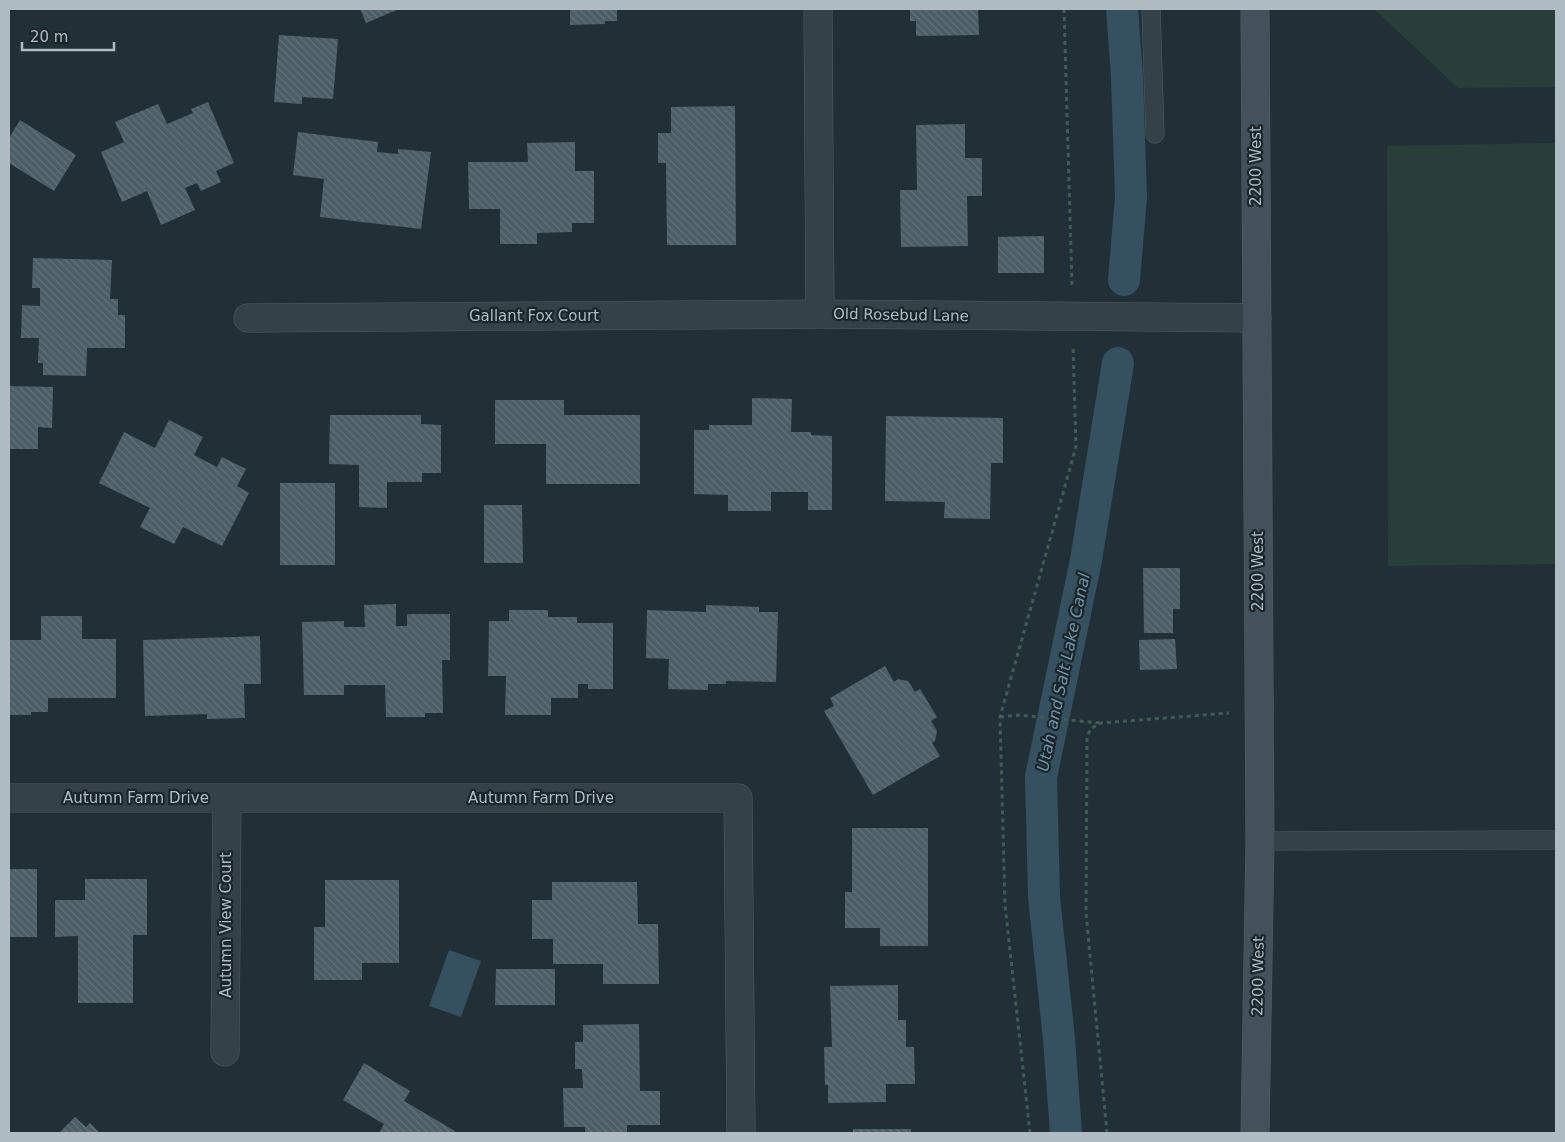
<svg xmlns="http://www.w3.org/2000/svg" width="1565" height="1142" viewBox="0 0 1565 1142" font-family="'DejaVu Sans',sans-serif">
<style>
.garden{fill:#273e39}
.water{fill:#35505e}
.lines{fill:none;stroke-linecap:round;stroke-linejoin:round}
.canal{stroke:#35505e;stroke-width:32}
.building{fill:url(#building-back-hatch)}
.lane-casing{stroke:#525f65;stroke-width:19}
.street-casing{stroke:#525f65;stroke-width:29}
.secondary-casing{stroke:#525f65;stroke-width:29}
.path{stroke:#445a57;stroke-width:3;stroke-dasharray:4 4;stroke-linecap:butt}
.lane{stroke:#344148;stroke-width:18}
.street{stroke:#344148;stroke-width:28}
.secondary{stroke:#43515b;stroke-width:28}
.labels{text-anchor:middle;stroke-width:4.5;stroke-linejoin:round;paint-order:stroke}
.street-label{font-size:15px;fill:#afbcc4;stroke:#1a262c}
.water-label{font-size:16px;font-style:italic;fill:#7095a8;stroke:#1a262c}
</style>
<defs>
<pattern id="building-back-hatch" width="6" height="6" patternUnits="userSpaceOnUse" patternTransform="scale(1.25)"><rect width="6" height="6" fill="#4c5d66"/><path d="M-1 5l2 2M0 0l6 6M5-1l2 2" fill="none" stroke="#63727a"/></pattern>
</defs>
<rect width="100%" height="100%" fill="#213037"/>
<path class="garden" d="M1374,9H1556V87L1458,88Z
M1556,143V564L1388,566L1387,146Z"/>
<path class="water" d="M449,950L481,961L461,1017L429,1006Z"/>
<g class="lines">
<path class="canal" d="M1122,9L1127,76L1131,197L1124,280
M1066,1133L1059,1039L1044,897L1041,777L1086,560L1118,363"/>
</g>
<path class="building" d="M360,9H399L366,23Z
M570,9H617V21H605V24L570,25Z
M910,9H978L979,35L916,36V21H910Z
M279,35L338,39L333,99L302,97V104L274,102Z
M208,102L234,163L216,171L221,182L201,191L197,183L185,188L195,210L161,225L147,191L122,202L101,152L124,142L115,122L158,104L167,124L193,113L191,109Z
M735,106L736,245H667L666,163H658V133H671V107Z
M20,120L76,155L54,191L9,163V138Z
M965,124V158H982V196H967L968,246L901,247L900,190H917L916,125Z
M298,132L378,142L377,152L398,154V149L431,152L421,229L320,217L324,179L293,175Z
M575,142V171H594V223H572V232L537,233V244H500V209H469L468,162H528L527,143Z
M1044,236V273H998V237Z
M33,258L112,260L110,299H118V315H125V348H87L86,376L43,375V363H38L39,338H21L22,305L40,306V288H32Z
M9,386L53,387L52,428L38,427V449H9Z
M752,398L792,399L791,432H811V435L832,436V510H808V492H771V511H728V495L694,494V430H709V425H752Z
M495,400H564V415H640V484H546V444H495Z
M330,415H421V424L441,425V473H422V482H387V508L359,507V465L329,464Z
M886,416L1003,418V463H991L990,519L944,518L945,502L885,501Z
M169,420L203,437L194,455L217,467L222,457L246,469L237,486L249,493L222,546L183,527L174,544L140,527L150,508L99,483L124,432L155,448Z
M280,483H335V565H280Z
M484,505H522L523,563H484Z
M1143,568H1180V609H1173V633H1144Z
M396,604V626H407V614H450V660H442L443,713H425V717H386L385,685H344V695H304L302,622L344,621V627H365L364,605Z
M706,605L759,607V612H778L776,682L726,681V684H708V690L668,689L669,659L646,658L647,610L706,612Z
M509,610H548V617H577V623H613V689H588V684H578V698H551V715H505L506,676H488L489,621H509Z
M41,616H82V639H116V698H48V712H31V715H9V640H41Z
M260,636L261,684H244L245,718L207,719V714L145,716L143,640Z
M1175,639L1177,669L1140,670L1139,640Z
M885,666L894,682L898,679L908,681L915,692L920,689L937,717L931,721L937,731L935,741L932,743L940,756L873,795L824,711L834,706L830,698Z
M852,828H928V946H880V928H845V892H852Z
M9,869H37V937H9Z
M85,879H147V935H133V1003H78V936L55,937V900H85Z
M325,880H399V963H362V980H314V927H325Z
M552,882H637L638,924H658L659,984H603V964H553V939H532V900H552Z
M496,969H555V1005H495Z
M898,985V1020H906V1047H914L915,1084H886V1102L828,1103V1085H825L824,1047H832L830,986Z
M639,1024L640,1091H660V1125H627V1133H585V1127H564L563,1088H583L582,1069H575V1042H583V1025Z
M364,1063L410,1091L404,1101L455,1131L454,1133H379L384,1124L343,1100Z
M75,1117L86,1127L90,1123L100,1133H59Z
M853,1129H911V1133H853Z"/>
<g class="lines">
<defs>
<path id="lane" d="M1151,9L1155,134
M1260,841L1556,840"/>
<path id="street" d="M818,9L820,314
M248,318L820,314L1257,318
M9,798H738L741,1133
M225,1052L227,798"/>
<path id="secondary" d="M1255,9L1260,841L1255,1133"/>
</defs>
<use href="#lane" class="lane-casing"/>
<use href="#street" class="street-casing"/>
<use href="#secondary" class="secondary-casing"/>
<path class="path" d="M1064,9L1072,286
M1000,717L1018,715L1100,723
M1030,1133L1005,905L1000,717L1076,447L1073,346
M1107,1133L1086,913L1087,739L1090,729L1101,723L1229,713"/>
<use href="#lane" class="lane"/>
<use href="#street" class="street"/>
<use href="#secondary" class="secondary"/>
</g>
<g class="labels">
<g class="street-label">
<text transform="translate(1256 166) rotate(-90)" y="5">2200 West</text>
<text transform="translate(901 315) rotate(1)" y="5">Old Rosebud Lane</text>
<text x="534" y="321">Gallant Fox Court</text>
<text transform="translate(1258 571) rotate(-90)" y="5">2200 West</text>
<text x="136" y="803">Autumn Farm Drive</text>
<text x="541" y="803">Autumn Farm Drive</text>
<text transform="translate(226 925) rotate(-90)" y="5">Autumn View Court</text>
<text transform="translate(1258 976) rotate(-89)" y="5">2200 West</text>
</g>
<g class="water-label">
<text transform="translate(1063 672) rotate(-78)" y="6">Utah and Salt Lake Canal</text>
</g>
</g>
<rect width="1565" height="1142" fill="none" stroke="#afbcc4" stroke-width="20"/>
<path d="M22 42v8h92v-8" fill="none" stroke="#afbcc4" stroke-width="2.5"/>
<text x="30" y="42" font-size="15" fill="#afbcc4" stroke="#1a262c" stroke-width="4" paint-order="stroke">20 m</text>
</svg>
